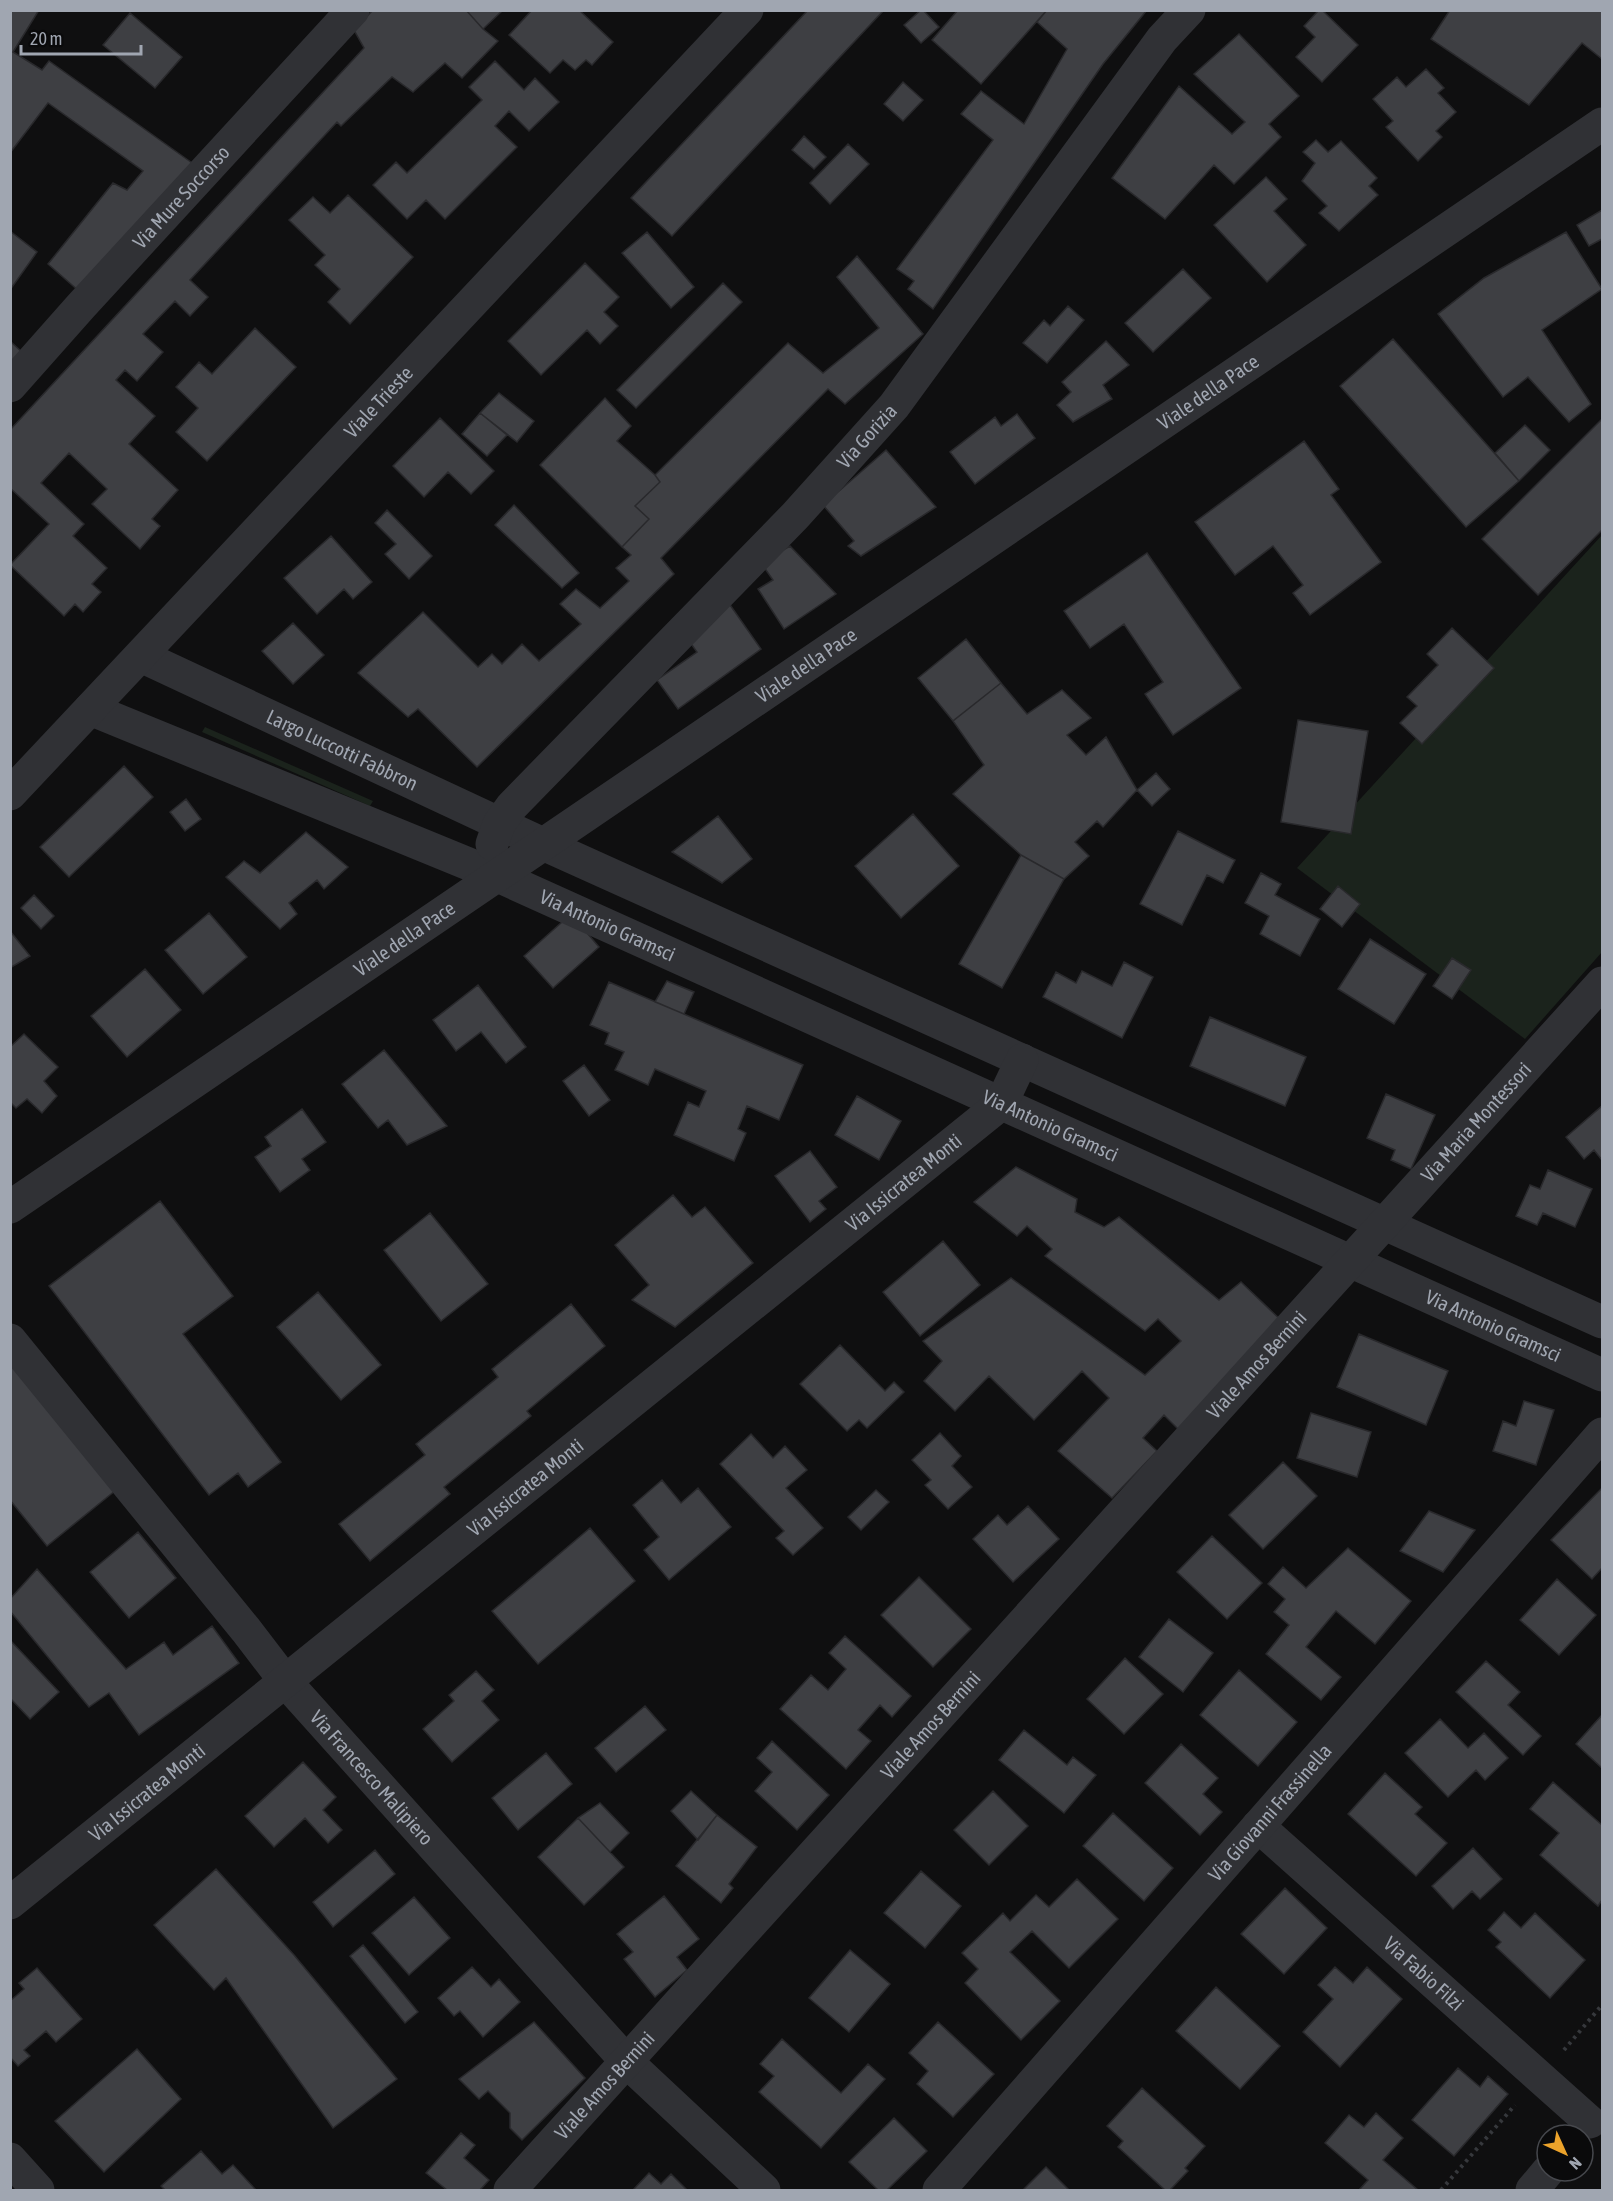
<svg xmlns="http://www.w3.org/2000/svg" width="1613" height="2201" viewBox="0 0 1613 2201" font-family="'Asap Condensed',sans-serif">
<style>
.green{fill:#1b231c}
.building{fill:#3e3f43;stroke:#29292c;stroke-width:1.5}
.lines{fill:none;stroke-linecap:round;stroke-linejoin:round}
.path{stroke:#36383c;stroke-width:4;stroke-dasharray:3 4.5;stroke-linecap:butt}
.minor{stroke:#303135;stroke-width:33}
.labels{text-anchor:middle;stroke-width:4.5;stroke-linejoin:round;paint-order:stroke}
.street-label{font-size:20px;fill:#a0a6b1;stroke:#0a0a0b}
</style>
<rect width="100%" height="100%" fill="#0f0f10"/>
<path class="green" d="M1602,535V952L1525,1039L1297,868Z
M205,727L373,801L370,806L202,732Z"/>
<path class="building" d="M10,10H39L13,52L42,70L49,61L195,165L80,292L48,264L113,183L127,190L143,171L48,103L10,153Z
M373,10H466L483,29L498,41L462,78L445,63L413,92L392,77L341,126L337,122L190,280L208,297L190,316L175,301L143,334L163,352L137,381L125,370L116,380L155,416L129,444L178,490L152,519L160,526L140,549L92,504L107,489L69,453L41,483L84,524L73,536L107,568L92,584L101,592L83,612L75,604L64,616L10,565L49,524L10,488V430L364,48L354,30Z
M466,10H503L483,29Z
M532,10H579L613,42L592,65L586,60L575,70L563,60L550,73L509,35Z
M808,10H884L672,236L631,198Z
M921,10H923L939,27L921,43L904,25Z
M958,10H1047L981,84L932,40Z
M1047,10H1147L1103,64L933,309L908,289L914,281L897,269L993,140L961,114L981,91L1024,124L1067,49L1037,22Z
M1319,10H1322L1358,45L1322,82L1296,57L1315,37L1304,26Z
M1450,10H1602V59L1582,43L1529,105L1431,39Z
M130,13L182,57L155,88L103,45Z
M1239,34L1299,96L1269,124L1281,137L1234,184L1214,165L1165,219L1112,178L1179,86L1232,134L1245,122L1194,74Z
M495,61L524,90L535,78L559,102L529,131L509,111L495,126L517,147L445,219L426,200L407,219L373,185L396,162L407,173L482,100L469,87Z
M1426,69L1444,88L1438,93L1456,112L1436,131L1442,137L1418,161L1386,127L1393,121L1373,99L1397,77L1406,87Z
M903,82L923,100L903,121L884,104Z
M804,136L826,157L814,169L792,150Z
M1316,140L1328,152L1341,141L1377,178L1369,186L1378,195L1339,231L1319,213L1327,206L1302,181L1315,163L1303,152Z
M848,144L869,164L830,204L810,183Z
M1266,177L1287,199L1274,211L1306,245L1267,282L1214,225Z
M348,195L413,257L350,324L328,302L340,289L315,265L325,255L289,220L313,197L330,213Z
M1602,210V239L1589,246L1577,225Z
M10,231L37,252L10,290Z
M647,232L694,287L671,308L622,253Z
M1566,232L1602,289L1542,330L1591,404L1569,422L1528,377L1503,397L1438,314L1484,278Z
M857,256L923,334L845,404L828,389L661,558L674,574L477,767L418,709L408,717L358,673L423,612L478,667L492,654L502,664L522,644L539,661L581,624L560,604L576,589L600,608L629,581L616,568L631,555L622,547L649,519L635,506L660,482L655,475L788,343L823,373L879,328L837,277Z
M585,263L619,297L604,312L618,326L600,344L587,330L541,375L508,341Z
M1183,269L1211,298L1153,352L1125,323Z
M723,283L742,302L636,408L617,390Z
M1068,306L1084,320L1047,363L1023,343L1044,320L1050,326Z
M255,328L296,367L207,461L176,432L198,408L176,387L199,362L212,374Z
M1393,339L1519,481L1466,527L1340,386Z
M10,341L24,354L10,368Z
M1106,341L1129,365L1103,385L1112,399L1073,422L1057,405L1071,392L1062,382Z
M499,393L534,421L517,442L480,413Z
M605,398L631,426L617,441L655,475L660,482L635,506L649,519L622,547L540,465Z
M480,413L507,435L487,456L462,434Z
M1017,414L1035,438L975,484L950,452L995,417L1001,426Z
M440,418L494,471L471,494L448,472L424,497L393,466Z
M1602,419V530L1538,595L1482,539Z
M1525,425L1550,450L1519,481L1495,453Z
M1304,441L1339,489L1331,495L1381,562L1310,615L1293,593L1303,585L1273,546L1235,575L1195,522Z
M886,450L936,507L861,556L848,546L854,541L823,505Z
M514,505L579,573L562,588L495,525Z
M387,510L432,556L409,579L385,554L396,544L375,523Z
M331,536L372,582L353,599L344,589L317,614L284,578Z
M790,546L836,594L784,629L758,589L773,580L761,563Z
M1147,553L1241,688L1173,735L1145,694L1163,682L1124,624L1090,648L1064,611Z
M728,602L761,649L678,709L657,680L697,652L684,634Z
M293,623L324,655L293,684L262,651Z
M1452,628L1494,668L1422,744L1400,723L1417,706L1407,697L1438,665L1427,654Z
M966,639L1001,683L953,721L918,678Z
M1001,683L1027,714L1062,690L1091,718L1067,735L1086,755L1106,737L1137,790L1103,827L1097,821L1075,842L1089,856L1064,879L1021,855L953,794L984,765L953,721Z
M1298,720L1368,731L1351,834L1281,822Z
M124,766L153,797L69,877L40,847Z
M1156,773L1170,789L1152,806L1137,790Z
M186,799L201,819L185,831L170,812Z
M913,814L959,866L901,918L855,866Z
M718,816L752,859L722,883L672,852Z
M1178,831L1235,860L1223,883L1207,875L1182,925L1140,904Z
M306,832L348,867L324,889L317,880L289,903L297,914L280,929L226,877L244,861L260,873Z
M1021,855L1064,879L1002,988L959,964Z
M1261,873L1281,884L1275,895L1320,919L1300,956L1260,934L1269,916L1245,903Z
M1338,886L1360,904L1342,927L1320,909Z
M34,895L54,916L41,929L21,908Z
M209,913L247,957L203,994L165,950Z
M571,914L599,947L553,988L524,956Z
M10,931L30,956L10,968Z
M1370,939L1426,974L1394,1024L1338,989Z
M1452,958L1471,970L1452,999L1433,986Z
M1124,962L1153,977L1122,1038L1043,997L1056,972L1076,983L1082,971L1112,986Z
M145,969L181,1010L127,1057L91,1016Z
M667,981L694,992L684,1014L655,1002Z
M609,982L803,1065L779,1120L747,1106L738,1129L746,1133L734,1161L674,1135L688,1102L699,1107L706,1091L655,1069L648,1085L615,1070L624,1052L605,1044L609,1033L590,1025Z
M478,985L526,1047L506,1063L481,1032L456,1051L433,1020Z
M1210,1017L1306,1057L1285,1106L1190,1066Z
M24,1034L58,1067L44,1081L57,1096L42,1113L27,1099L16,1108L10,1102V1047Z
M384,1050L447,1126L407,1145L388,1120L378,1128L342,1084Z
M584,1065L610,1100L589,1116L563,1081Z
M1386,1094L1435,1115L1411,1169L1391,1160L1395,1150L1367,1138Z
M857,1096L901,1121L879,1160L835,1135Z
M1602,1106V1160L1594,1150L1584,1159L1566,1137Z
M302,1109L326,1142L302,1159L310,1170L280,1192L255,1157L271,1146L265,1137Z
M810,1151L837,1187L819,1201L826,1209L810,1222L775,1176Z
M1016,1167L1077,1199L1075,1212L1104,1227L1119,1217L1219,1300L1241,1282L1285,1324L1180,1431L1164,1415L1143,1438L1157,1451L1112,1498L1058,1451L1109,1398L1082,1371L1034,1420L989,1376L955,1411L924,1381L942,1361L923,1341L1011,1278L1145,1375L1181,1341L1158,1319L1145,1331L1045,1256L1052,1249L1027,1226L1017,1236L974,1202Z
M1548,1170L1592,1189L1575,1227L1543,1213L1537,1225L1516,1216L1530,1185L1540,1189Z
M673,1195L692,1217L705,1207L753,1263L675,1327L632,1300L649,1285L615,1245Z
M160,1201L233,1296L183,1334L281,1462L248,1487L238,1473L209,1495L49,1286Z
M430,1213L488,1284L441,1321L384,1250Z
M943,1241L980,1285L920,1336L883,1292Z
M318,1292L381,1365L341,1400L277,1327Z
M571,1304L605,1346L527,1411L531,1416L444,1487L450,1494L370,1561L339,1524L425,1455L416,1444L498,1377L492,1369Z
M1359,1334L1448,1371L1426,1425L1337,1387Z
M840,1345L885,1391L894,1382L904,1392L867,1428L859,1420L847,1431L800,1384Z
M10,1351L121,1486L47,1546L10,1500Z
M1524,1401L1554,1410L1536,1465L1493,1451L1503,1421L1516,1426Z
M1311,1413L1371,1432L1357,1477L1297,1458Z
M940,1433L961,1456L952,1466L972,1487L948,1509L925,1485L931,1480L912,1460Z
M751,1434L773,1458L785,1446L807,1470L786,1488L823,1528L793,1555L776,1538L784,1531L720,1464Z
M1283,1462L1317,1496L1263,1549L1229,1515Z
M662,1480L681,1503L698,1488L731,1527L669,1580L644,1550L659,1537L633,1505Z
M1602,1488V1568L1592,1579L1551,1540Z
M876,1490L889,1502L861,1530L848,1517Z
M1028,1506L1059,1539L1013,1582L973,1539L998,1515L1007,1525Z
M1429,1511L1475,1530L1443,1572L1400,1551Z
M590,1528L635,1581L538,1664L492,1611Z
M138,1532L176,1578L129,1618L90,1572Z
M1212,1536L1262,1583L1227,1619L1177,1572Z
M1348,1548L1411,1601L1375,1644L1336,1611L1306,1647L1341,1677L1321,1700L1266,1654L1289,1625L1274,1612L1285,1599L1268,1584L1283,1567L1306,1588Z
M37,1569L126,1669L164,1642L173,1655L212,1626L239,1663L139,1735L109,1693L89,1707L10,1611V1599Z
M919,1577L971,1629L933,1667L881,1615Z
M1557,1579L1596,1615L1559,1655L1520,1620Z
M1169,1619L1213,1653L1183,1692L1139,1657Z
M845,1636L911,1696L892,1717L880,1705L858,1730L871,1741L846,1769L780,1709L811,1675L828,1690L846,1669L829,1653Z
M10,1640L59,1692L30,1719L10,1698Z
M1125,1658L1163,1694L1124,1734L1087,1699Z
M1486,1661L1520,1692L1508,1705L1541,1736L1523,1755L1456,1692Z
M1239,1670L1297,1722L1258,1766L1200,1715Z
M476,1671L494,1690L482,1701L499,1720L452,1762L423,1729L454,1701L449,1695Z
M645,1706L666,1730L616,1772L595,1748Z
M1602,1715V1768L1576,1744Z
M1440,1719L1468,1748L1484,1733L1508,1758L1485,1780L1476,1770L1448,1797L1405,1753Z
M1024,1730L1067,1765L1073,1757L1096,1775L1064,1813L999,1760Z
M772,1741L829,1795L797,1830L755,1791L772,1772L757,1758Z
M1181,1744L1218,1778L1203,1794L1222,1812L1200,1835L1145,1783Z
M546,1753L572,1784L518,1830L492,1798Z
M303,1762L336,1797L323,1810L342,1830L328,1843L305,1818L274,1847L245,1816Z
M1385,1773L1422,1807L1415,1814L1447,1843L1416,1876L1348,1814Z
M1553,1782L1602,1825V1900L1598,1906L1540,1855L1559,1833L1530,1809Z
M691,1791L717,1815L698,1840L671,1811Z
M993,1791L1028,1826L989,1865L954,1830Z
M600,1803L629,1833L610,1852L578,1818Z
M1113,1813L1173,1868L1144,1901L1083,1846Z
M717,1815L757,1847L729,1884L733,1888L721,1903L676,1866Z
M578,1818L624,1867L584,1905L538,1857Z
M1473,1848L1502,1879L1480,1899L1472,1891L1453,1909L1432,1886Z
M375,1850L395,1874L333,1927L313,1902Z
M216,1869L294,1955L397,2079L333,2128L226,1978L214,1990L154,1925Z
M921,1871L961,1906L925,1948L884,1913Z
M1077,1879L1118,1919L1069,1968L1032,1931L1010,1952L1060,2001L1021,2040L965,1983L978,1969L962,1953L1003,1913L1010,1921L1036,1895L1049,1907Z
M1285,1888L1327,1928L1284,1974L1241,1934Z
M664,1896L699,1939L677,1957L687,1970L655,1997L624,1959L633,1952L617,1934Z
M414,1897L450,1938L409,1975L372,1933Z
M1504,1912L1521,1928L1535,1913L1585,1960L1550,1998L1496,1947L1501,1942L1488,1930Z
M363,1945L418,2012L405,2023L350,1956Z
M850,1950L890,1984L849,2032L809,1998Z
M472,1967L491,1987L499,1979L520,2002L483,2037L460,2011L454,2016L438,1998Z
M1335,1967L1353,1983L1367,1967L1402,1999L1340,2067L1303,2032L1333,1999L1318,1985Z
M37,1968L82,2019L56,2042L46,2031L24,2050L30,2056L18,2066L10,2057V2001L24,1989L19,1983Z
M1216,1987L1280,2046L1240,2089L1176,2031Z
M534,2022L585,2078L522,2140L510,2128V2113L488,2091L479,2099L459,2079Z
M938,2022L994,2074L953,2117L917,2084L928,2071L909,2053Z
M782,2039L841,2093L868,2064L885,2079L821,2148L759,2092L774,2076L760,2064Z
M137,2049L181,2099L104,2172L55,2121Z
M1458,2068L1480,2087L1488,2076L1508,2094L1454,2156L1412,2120Z
M1142,2088L1205,2146L1185,2168L1188,2171L1170,2190H1165L1118,2147L1123,2141L1107,2126Z
M1376,2113L1403,2138L1383,2160L1418,2190H1359L1368,2180L1325,2143L1349,2115L1364,2127Z
M894,2118L927,2151L887,2190H878L849,2162Z
M461,2133L475,2145L464,2158L489,2180L480,2190H447L426,2173Z
M201,2151L222,2174L233,2165L256,2190H165L161,2186Z
M1046,2167L1069,2190H1023Z
M649,2173L661,2184L671,2174L687,2190H633Z"/>
<g class="lines">
<path class="path" d="M1564,2050L1602,2005
M1441,2190L1515,2105"/>
<g class="minor">
<path id="s1" d="M10,386L81,306L353,10"/>
<path id="s2" d="M141,656L543,844L1602,1322"/>
<path id="s3" d="M90,709L498,876L1602,1375"/>
<path id="s4" d="M10,794L747,10"/>
<path id="s5" d="M492,844L499,824L512,806L795,516L894,406L1162,39L1189,10"/>
<path id="s6" d="M10,1207L1602,124"/>
<path id="s7" d="M10,1340L246,1630L285,1681L627,2062L764,2190"/>
<path id="s8" d="M1258,1826L1590,2122"/>
<path id="s9" d="M10,1903L1001,1104L1022,1060"/>
<path d="M10,2159L38,2190"/>
<path id="s10" d="M510,2190L1602,983"/>
<path id="s11" d="M939,2190L1602,1434"/>
<path d="M1532,2190L1548,2171"/>
</g>
</g>
<g class="labels">
<g class="street-label">
<text dy="7" stroke="none"><textPath href="#s1" startOffset="255">Via Mure Soccorso</textPath></text>
<text dy="7" stroke="none"><textPath href="#s6" startOffset="1449">Viale della Pace</textPath></text>
<text dy="7" stroke="none"><textPath href="#s4" startOffset="538">Viale Trieste</textPath></text>
<text dy="7" stroke="none"><textPath href="#s5" startOffset="556">Via Gorizia</textPath></text>
<text dy="7" stroke="none"><textPath href="#s6" startOffset="963">Viale della Pace</textPath></text>
<text dy="7" stroke="none"><textPath href="#s2" startOffset="222">Largo Luccotti Fabbron</textPath></text>
<text dy="7" stroke="none"><textPath href="#s3" startOffset="561">Via Antonio Gramsci</textPath></text>
<text dy="7" stroke="none"><textPath href="#s6" startOffset="477">Viale della Pace</textPath></text>
<text dy="7" stroke="none"><textPath href="#s10" startOffset="1440">Via Maria Montessori</textPath></text>
<text dy="7" stroke="none"><textPath href="#s3" startOffset="1047">Via Antonio Gramsci</textPath></text>
<text dy="7" stroke="none"><textPath href="#s9" startOffset="1148">Via Issicratea Monti</textPath></text>
<text dy="7" stroke="none"><textPath href="#s3" startOffset="1533">Via Antonio Gramsci</textPath></text>
<text dy="7" stroke="none"><textPath href="#s10" startOffset="1113">Viale Amos Bernini</textPath></text>
<text dy="7" stroke="none"><textPath href="#s9" startOffset="662">Via Issicratea Monti</textPath></text>
<text dy="7" stroke="none"><textPath href="#s10" startOffset="627">Viale Amos Bernini</textPath></text>
<text dy="7" stroke="none"><textPath href="#s7" startOffset="568">Via Francesco Malipiero</textPath></text>
<text dy="7" stroke="none"><textPath href="#s9" startOffset="176">Via Issicratea Monti</textPath></text>
<text dy="7" stroke="none"><textPath href="#s11" startOffset="502">Via Giovanni Frassinella</textPath></text>
<text dy="7" stroke="none"><textPath href="#s8" startOffset="222">Via Fabio Filzi</textPath></text>
<text dy="7" stroke="none"><textPath href="#s10" startOffset="141">Viale Amos Bernini</textPath></text>
</g>
</g>
<rect width="1613" height="2201" fill="none" stroke="#a0a6b1" stroke-width="24"/>
<g transform="translate(1565 2153) rotate(135)"><circle r="28" fill="#0a0a0b" stroke="#46484d" stroke-width="1.5"/>
<path d="M0-4.5L10 22L0 15L-10 22Z" fill="#eca32b"/>
<text y="-9" font-size="16" font-weight="bold" text-anchor="middle" fill="#a0a6b1">N</text>
</g>
<path d="M21 45v9h120v-9" fill="none" stroke="#a0a6b1" stroke-width="3"/>
<text x="30" y="45" font-size="18" fill="#a0a6b1" stroke="#0a0a0b" stroke-width="4.5" paint-order="stroke">20 m</text>
</svg>
